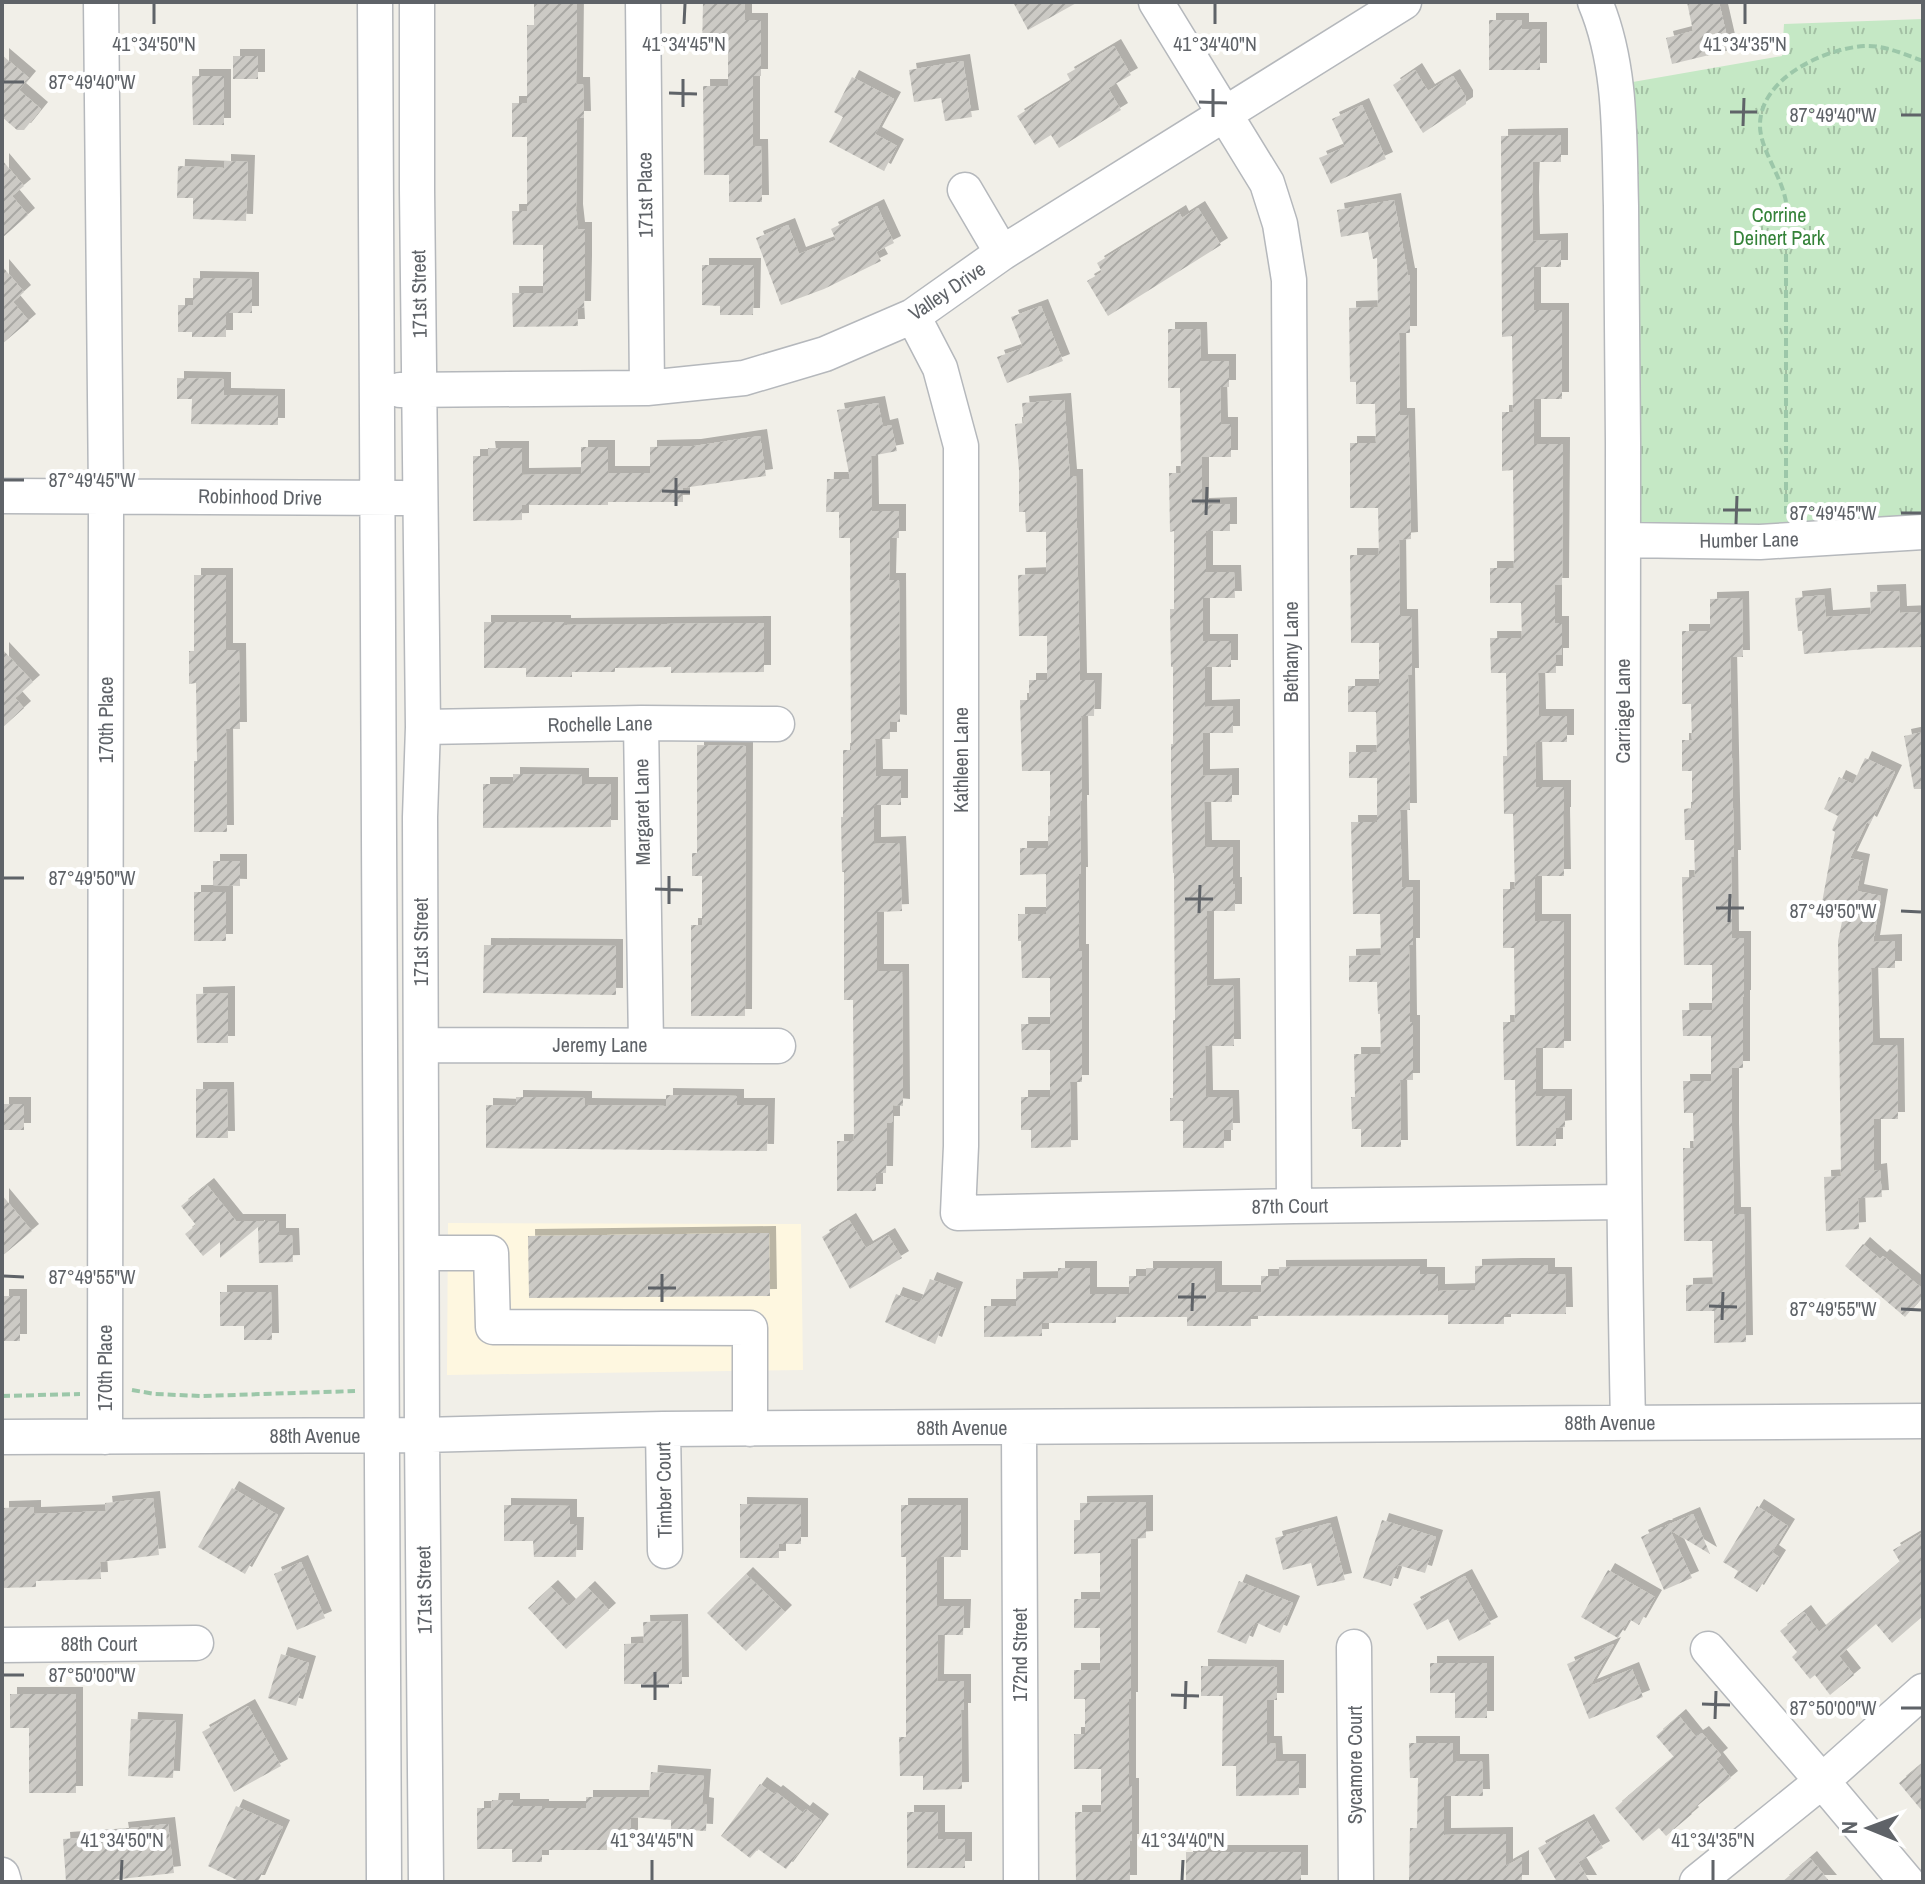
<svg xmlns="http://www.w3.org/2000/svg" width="1925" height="1884" viewBox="0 0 1925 1884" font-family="'Archivo Narrow',sans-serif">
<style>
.commercial{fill:#fef7e0}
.park{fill:url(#park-tufts)}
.building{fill:url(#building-hatch);filter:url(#shadow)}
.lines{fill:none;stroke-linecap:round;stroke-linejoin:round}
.minor-casing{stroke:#b5b8bc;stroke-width:37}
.path{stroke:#9cc7a9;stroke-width:4;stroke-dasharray:8 4;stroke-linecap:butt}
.minor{stroke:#fff;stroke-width:34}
.ticks{fill:none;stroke:#5f6368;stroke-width:3}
.labels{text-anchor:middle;stroke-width:8;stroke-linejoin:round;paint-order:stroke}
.street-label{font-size:20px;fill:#5f6368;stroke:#fff}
.park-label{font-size:20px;fill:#348238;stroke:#fff}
.ticks-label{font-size:20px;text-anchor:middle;fill:#5f6368;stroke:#fff;stroke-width:8;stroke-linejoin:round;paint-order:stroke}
</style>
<defs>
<pattern id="park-tufts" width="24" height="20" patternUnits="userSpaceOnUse" patternTransform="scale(2)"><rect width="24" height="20" fill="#c5e8c5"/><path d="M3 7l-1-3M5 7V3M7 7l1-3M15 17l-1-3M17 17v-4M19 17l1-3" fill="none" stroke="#a3c0a4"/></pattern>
<pattern id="building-hatch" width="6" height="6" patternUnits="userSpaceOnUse" patternTransform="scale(2)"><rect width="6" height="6" fill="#cccac5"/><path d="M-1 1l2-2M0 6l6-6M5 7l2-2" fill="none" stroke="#a9a8a4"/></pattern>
<filter id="shadow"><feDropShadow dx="7" dy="-7" stdDeviation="0" flood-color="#0004"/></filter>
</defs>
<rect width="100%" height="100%" fill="#f1efe8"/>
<path class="commercial" d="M448,1223L801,1224L803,1370L447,1375Z"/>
<path class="park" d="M1923,19V515L1805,524L1651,527L1639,521L1627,83L1782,56L1784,24Z"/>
<path class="building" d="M534,2H577L576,84H583L584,118H577L576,211L578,229H585V263L584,308H577L578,326L513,327L512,293H543V245H513L512,211H527V137H512V103H527V25H534Z
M703,2H745V20H761V76H753V146H761L762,202H729V175H704L703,86H728V49H702Z
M1013,2H1078L1028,30Z
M1687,2H1719L1730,50L1672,64L1666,38L1693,31Z
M1489,20H1522V29H1540V70H1489Z
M1114,46L1131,75L1108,88L1121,110L1059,148L1051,135L1035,145L1017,116L1071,82L1067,74Z
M2,55L29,78L19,90L41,109L24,130H17L2,117Z
M233,56H258V79H233Z
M963,61L972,117L945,121L941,98L914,102L909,70Z
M1415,70L1428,91L1453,76L1466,97V104L1423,133L1393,85Z
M192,76H224V125H193Z
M852,77L894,99L875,134L897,146L884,171L829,142L843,117L834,112Z
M1362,105L1386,159L1331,184L1319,158L1345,147L1332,119Z
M1561,135V162H1533L1532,194L1533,241L1561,240V267H1534V310H1562V399H1534V444H1563L1562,585H1555V623H1562V655H1556V673H1538L1539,716H1567V742H1535L1536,787H1564V814H1563L1564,876H1535V921H1564V1048H1536V1096H1565V1127L1556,1128V1146H1516L1515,1080H1504L1503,1022H1515L1514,948H1503V889H1515L1513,814H1504L1503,756H1507L1506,673H1491L1490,638H1522L1521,603H1490V568H1514L1513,470L1502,471V412H1513L1512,336L1502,337L1501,136Z
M2,160L24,186L12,196L28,215L2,238Z
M224,161L248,162L246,221L193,219V198H177L178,166L224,168Z
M1394,200L1408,275H1410V333H1399L1400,415H1408L1411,539L1399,540L1400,616H1411L1412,675H1408L1410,810H1400L1402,887H1413V945H1409L1410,1022H1413V1080H1400L1401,1147H1361V1129H1352L1351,1097H1355L1354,1054H1381L1380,1014H1378L1377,982H1349V956L1381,955L1380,914H1353L1351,822H1377V778H1349V752H1377L1376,712H1348V686H1379V643H1351L1350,555H1379L1378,508H1350V443H1376L1375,404H1356V382H1350L1349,308L1378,307L1377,258L1373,259L1368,232L1341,237L1337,210Z
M877,206L894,243L876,252L881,261L824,289L781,305L756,238L788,225L799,254L836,240L831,229Z
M1198,208L1221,245L1108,316L1087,281L1102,272L1097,263L1179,212L1182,218Z
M702,265H754L753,315H720V306L702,305Z
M2,266L24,292L13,302L29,321L2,344Z
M193,278L252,279V313H226V337H192V332H178V305H193Z
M1041,306L1063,361L1007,383L997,357L1023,348L1011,317Z
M1168,329H1200L1201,361H1229V387H1220L1221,424H1231V457H1202V505L1230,504V531H1206V572H1234L1235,598H1203V641H1231V667H1205V707L1233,706V733H1203V776L1232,775V802H1204L1205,847H1233V884H1235V911H1207V986L1233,985L1234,1046H1205L1206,1097H1232L1233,1130H1224V1148H1183V1121H1170V1098H1173V1020H1175L1174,873H1173L1171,802V744H1173V667H1171L1170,609H1174V531L1170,532L1169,473H1181L1180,388H1168Z
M177,378L224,379V395L278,396V425L191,424L192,399H177Z
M1064,400L1070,476H1076L1080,680H1095L1094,716H1081L1082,802H1080L1081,874H1079V951H1082V1082H1070L1071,1147L1031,1148V1130H1021V1097H1050V1050H1022L1021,1024H1050V978H1022L1021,941H1018V914H1046V874L1020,875V848H1048V816H1050V771H1022L1020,700H1029V680H1047V636H1019L1018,575L1046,574V532H1026L1025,512H1019V470L1015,424L1024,423L1022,403Z
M878,403L883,427L891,425L897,451L871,456L872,511H899V538H890L889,580H899L900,722L890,721V739H875L876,776H901V805H874V844L899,843L902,911L877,912V971H902L903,1106L893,1105V1123H887L886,1173H876V1191H837V1141H854L853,1000H844V872H842L841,817H843V750H851L850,538H839V512H826L827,479H850L837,410Z
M760,436L766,476L683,488V502H608V505H522V520L473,521V456H489L488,448H522V475L581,474V447H608V473H650V447L694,446Z
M194,575H226V650H239L240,729H226L227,832H194V761H197L196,683L189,684V651H194Z
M1899,591L1900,613L1923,612V647L1878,648L1804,654L1802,631H1798L1795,598L1824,595L1826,617L1871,614L1870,592Z
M1742,598L1743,657H1730L1734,857H1731L1732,938H1744V997H1743V1068H1732V1130L1734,1214H1744L1746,1342L1714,1343V1311H1686V1285L1713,1284L1712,1241H1684L1683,1148H1694L1693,1113H1684L1683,1081H1711V1036H1683L1682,1010H1712V965H1684L1682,877H1695L1694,840H1685L1684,809L1692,808V771H1682V740H1692L1691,704H1682V631H1710V599Z
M484,622H564V625L764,623V672L671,673V667L615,668V672H572V677H526V668H484Z
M2,649L33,682L15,698L24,708L2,728Z
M1923,732V789H1914L1904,736Z
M697,745L746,746L745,1016H691V925H702V876H692V853H697Z
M1865,758L1895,772L1870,824L1867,822L1850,858L1863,861L1857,891L1881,896L1873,942L1895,941V968H1871L1873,1045H1897L1898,1119H1874V1171L1880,1170L1882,1197L1858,1198L1859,1229L1826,1231L1824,1177L1841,1176L1838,941L1844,912L1821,908L1835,832L1832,830L1838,816L1824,809L1839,777L1853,784Z
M513,774L582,775V784H611V827L483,828V784H513Z
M213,861H240V886L213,885Z
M194,892H226V941H194Z
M484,945L616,946V995L483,993Z
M228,993V1043H197L196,994Z
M196,1089H227L228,1138H196Z
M666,1095L737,1096V1105H768L767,1151L486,1148V1105L516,1106V1097L585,1098V1105L666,1106Z
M2,1104H24V1130H2Z
M207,1185L236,1221H279V1235H292L293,1262L259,1263L258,1227L220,1258V1242L203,1256L185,1234L196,1225L181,1206Z
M2,1195L32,1231L2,1256Z
M849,1220L866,1248L888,1235L902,1258L850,1289L822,1237Z
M769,1233L770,1296L529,1298L528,1236Z
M1863,1244L1880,1259L1883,1256L1923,1289V1296L1905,1317L1845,1266Z
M1515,1265H1548V1274H1565L1566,1314H1504V1324H1448V1315L1251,1316V1326H1187V1317H1116V1323H1042V1336L984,1337V1306H1016V1279L1058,1278V1268H1090V1294H1129V1276H1146V1268H1215V1292H1261V1276H1279V1267L1420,1266V1274H1438V1291L1475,1290V1266Z
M930,1279L956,1289L935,1344L885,1322L896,1294L920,1303Z
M220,1292H271L272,1340H244V1326H220Z
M2,1296H20V1341H2Z
M232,1488L278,1515L245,1574L198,1547Z
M153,1498L159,1555L100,1562L101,1579L36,1581V1587L2,1588V1508L34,1507V1514L106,1511L105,1503Z
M1146,1502V1538L1131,1539V1699H1129V1785H1132V1841H1130V1882H1076L1075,1812H1101V1769H1074V1734H1085V1699H1074V1670H1100V1628H1074V1599H1100V1553L1074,1554V1520H1080V1503Z
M740,1504L801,1505V1544H779V1558H740Z
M504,1505L570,1506V1524H577L576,1557H534L533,1541H504Z
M901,1505H961V1557H937V1606H964L963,1635H938L937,1681H964V1710H961L962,1789L923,1790V1776H900L899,1737H906V1557H901Z
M1757,1506L1788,1526L1772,1552L1779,1557L1757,1592L1734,1578L1738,1571L1723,1562Z
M1693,1514L1710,1554L1670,1530L1692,1578L1664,1590L1641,1537L1662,1527H1666L1665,1526Z
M1382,1520L1436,1537L1425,1573L1398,1565L1391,1586L1363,1578Z
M1330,1523L1345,1580L1317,1586L1311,1563L1283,1570L1275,1538Z
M1923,1532V1616L1892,1643L1876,1624L1839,1656L1854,1675L1830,1695L1815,1675L1810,1679L1792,1657L1797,1652L1780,1631L1804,1612L1819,1632L1900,1562L1893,1550Z
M301,1562L325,1618L297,1630L274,1574Z
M1608,1570L1655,1597L1639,1625L1629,1619L1618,1638L1581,1617Z
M746,1574L785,1612L746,1651L707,1613Z
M1465,1576L1491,1624L1459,1641L1448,1619L1427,1630L1413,1604Z
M1239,1581L1293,1603L1280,1633L1255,1622L1246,1644L1217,1632Z
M551,1587L569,1606L588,1588L609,1610L566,1649L528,1608Z
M681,1621L682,1684H624V1644L644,1643L643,1622Z
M1614,1644L1590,1686L1632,1669L1643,1697L1589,1719L1567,1664Z
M281,1654L309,1663L296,1706L268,1698Z
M1430,1663H1487V1718H1455V1693H1430Z
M1201,1666L1277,1667V1700H1267V1743H1275L1276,1761H1299V1795L1236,1796V1766H1222L1223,1696H1201Z
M10,1694H76V1793H29V1728H10Z
M248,1706L281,1766L234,1792L202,1732Z
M1679,1716L1696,1737L1702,1733L1721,1755L1716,1759L1731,1778L1690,1812L1692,1814L1666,1836L1659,1828L1643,1841L1615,1808L1674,1757L1656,1736Z
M131,1719L176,1721L173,1778L128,1776Z
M1409,1743H1453V1761H1482L1483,1796H1444V1835L1506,1834V1866L1522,1857V1882L1409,1881L1410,1828H1417L1418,1778H1410Z
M1923,1763V1812L1899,1783Z
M651,1772L704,1776L702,1804L707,1805L706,1831L671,1829V1820L631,1817V1846H607V1850H542V1862H512V1849H477V1808H491L492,1800H513V1806H542V1808H586V1797H649Z
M760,1784L774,1794L776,1792L803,1813L806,1809L822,1821L786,1869L758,1849L750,1858L721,1836Z
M236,1806L283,1827L258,1882H241L208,1866Z
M907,1812H938V1839H965V1868H907Z
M1587,1821L1603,1848L1578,1862L1590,1882H1557L1538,1848Z
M168,1824L174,1873L112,1880V1882H66L63,1839L122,1835L121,1829Z
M1186,1852H1301V1882H1186Z
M1810,1858L1830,1882H1782Z"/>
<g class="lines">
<defs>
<path id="minor" d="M101,2L106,495L105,1437
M375,2L384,1882
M417,2V190L423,727L420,817L422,1435L426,1882
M643,2L647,388
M1156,2L1267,183L1280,224L1289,280L1294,1206
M1595,2C1622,66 1619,138 1621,206C1622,285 1623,364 1623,443C1623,769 1621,1096 1628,1423
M965,190L1002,253
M913,316L940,368L961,446V1146L958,1213L1294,1206L1623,1202
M400,390L647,388L744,378L825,354L913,316L1002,253L1404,2
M2,496L401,498
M1623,540L1760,542L1923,532
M641,723L646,1045
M423,727L641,723L777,724
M421,1045L778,1046
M422,1253H491L493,1327L750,1328V1429
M1019,1428L1021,1882
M663,1429L665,1551
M2,1437L422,1435L663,1429L1923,1421
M2,1645L196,1643
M1354,1647L1356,1882
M1708,1649L1822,1781L1907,1882
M2,1875L4,1882
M1697,1882L1822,1781L1923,1691"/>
</defs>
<use href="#minor" class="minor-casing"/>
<path class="path" d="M1786,514V202C1782,177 1760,149 1760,126C1759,79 1823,49 1864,46C1884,45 1904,54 1923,61
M132,1390L155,1394L202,1396L355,1391
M2,1396L80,1394"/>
<use href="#minor" class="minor"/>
</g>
<path class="ticks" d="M154,24V4M684,24L685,4M1215,24V4M1745,24V4M4,82H24M669,93L697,94M1199,102L1227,103M683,107V79M1730,112H1757M1901,115H1921M1213,117V89M1743,126L1744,98M4,480H24M662,491L690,492M1192,501H1220M676,506V478M1723,510H1751M1901,513H1921M1206,515L1207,487M1736,524L1737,496M4,878H24M655,889L683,890M1185,899H1213M669,904V876M1716,908H1744M1901,911L1921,912M1199,913L1200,885M1729,922L1730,894M4,1276L24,1277M648,1288H676M1178,1297H1206M662,1302V1274M1709,1306L1737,1307M1901,1309L1921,1310M1192,1311L1193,1283M1722,1320L1723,1292M4,1675H24M641,1686H669M1171,1695L1199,1696M655,1700V1672M1702,1704L1730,1705M1901,1708H1921M1185,1709L1186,1681M1715,1719L1716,1691M121,1880L122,1860M652,1880V1860M1182,1880L1183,1860M1713,1880V1860"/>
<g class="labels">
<g class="street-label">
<text transform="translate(645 195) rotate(-91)" y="7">171st Place</text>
<text transform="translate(947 291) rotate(-34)" y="7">Valley Drive</text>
<text transform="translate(419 294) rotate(-91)" y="7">171st Street</text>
<text transform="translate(260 497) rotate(1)" y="7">Robinhood Drive</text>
<text transform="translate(1749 540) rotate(-1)" y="7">Humber Lane</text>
<text transform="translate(1291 652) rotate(-90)" y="7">Bethany Lane</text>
<text transform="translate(1623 711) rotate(-90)" y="7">Carriage Lane</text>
<text transform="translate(106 720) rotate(-90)" y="7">170th Place</text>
<text transform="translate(600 724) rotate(-1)" y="7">Rochelle Lane</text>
<text transform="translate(961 760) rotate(-90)" y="7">Kathleen Lane</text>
<text transform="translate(642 812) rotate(-91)" y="7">Margaret Lane</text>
<text transform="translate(421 942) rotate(-90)" y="7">171st Street</text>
<text x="600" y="1052">Jeremy Lane</text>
<text transform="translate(1290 1206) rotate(-1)" y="7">87th Court</text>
<text transform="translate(105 1368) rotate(-90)" y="7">170th Place</text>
<text x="1610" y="1430">88th Avenue</text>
<text x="962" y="1435">88th Avenue</text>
<text x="315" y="1443">88th Avenue</text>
<text transform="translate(664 1490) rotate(-91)" y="7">Timber Court</text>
<text transform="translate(424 1590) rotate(-91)" y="7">171st Street</text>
<text x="99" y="1651">88th Court</text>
<text transform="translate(1020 1655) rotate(-90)" y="7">172nd Street</text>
<text transform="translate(1355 1765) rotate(-90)" y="7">Sycamore Court</text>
</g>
<g class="park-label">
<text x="1779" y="222">Corrine<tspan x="1779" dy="23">Deinert Park</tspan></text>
</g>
</g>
<g class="ticks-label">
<text x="154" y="51">41°34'50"N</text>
<text x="684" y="51">41°34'45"N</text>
<text x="1215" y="51">41°34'40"N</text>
<text x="1745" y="51">41°34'35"N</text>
<text x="92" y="89">87°49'40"W</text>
<text x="1833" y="122">87°49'40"W</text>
<text x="92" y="487">87°49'45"W</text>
<text x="1833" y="520">87°49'45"W</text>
<text x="92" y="885">87°49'50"W</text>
<text x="1833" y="918">87°49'50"W</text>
<text x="92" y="1284">87°49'55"W</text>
<text x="1833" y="1316">87°49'55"W</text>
<text x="92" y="1682">87°50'00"W</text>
<text x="1833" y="1715">87°50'00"W</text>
<text x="122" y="1847">41°34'50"N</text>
<text x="652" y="1847">41°34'45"N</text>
<text x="1183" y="1847">41°34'40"N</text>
<text x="1713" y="1847">41°34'35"N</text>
</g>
<rect width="1925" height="1884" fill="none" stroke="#5f6368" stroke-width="8"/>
<g transform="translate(1869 1828) rotate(271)" stroke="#ffffff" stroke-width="6" paint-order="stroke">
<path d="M0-6L14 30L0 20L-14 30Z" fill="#5f6368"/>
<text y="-12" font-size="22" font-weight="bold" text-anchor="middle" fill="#5f6368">N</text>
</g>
</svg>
